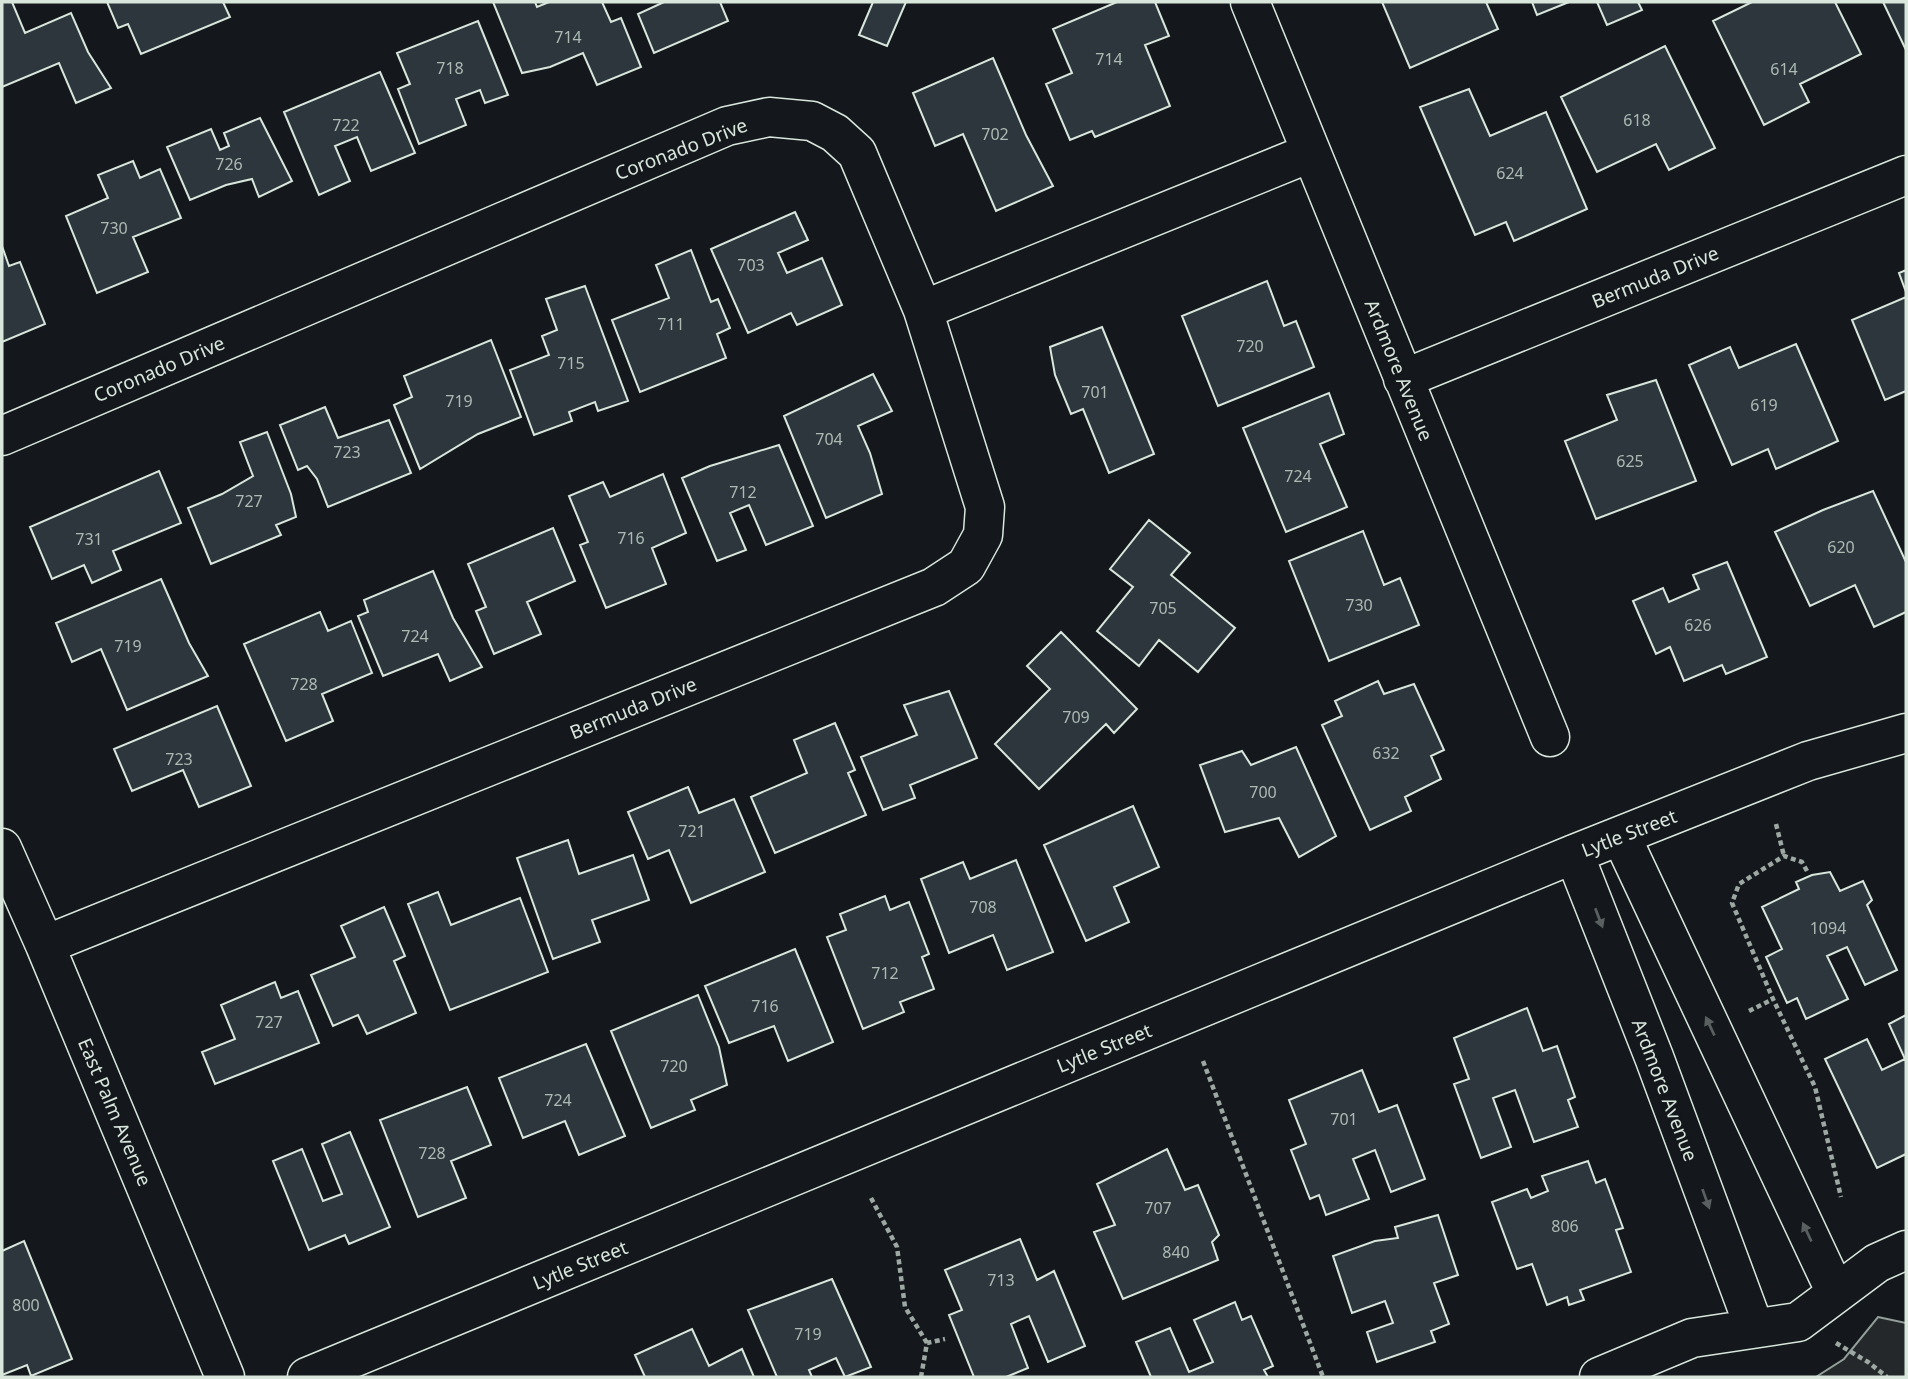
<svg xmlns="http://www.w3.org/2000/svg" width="1908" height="1379" viewBox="0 0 1908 1379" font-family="'Noto Sans',sans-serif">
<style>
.parking{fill:#24282b;stroke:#939e99;stroke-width:2}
.building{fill:#2c363c;stroke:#d8e6dc;stroke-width:2}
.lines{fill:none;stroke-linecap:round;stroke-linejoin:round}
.minor-casing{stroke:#d8e6dc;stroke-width:41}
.path{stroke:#9da8a2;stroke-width:4.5;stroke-dasharray:5 3.5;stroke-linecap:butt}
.minor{stroke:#14181c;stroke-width:38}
.oneway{fill:#59605f}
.labels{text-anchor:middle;stroke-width:5;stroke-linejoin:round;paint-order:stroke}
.number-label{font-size:16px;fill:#adbab4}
.street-label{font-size:19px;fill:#d8e6dc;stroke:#14181c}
</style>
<rect width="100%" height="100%" fill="#14181c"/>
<path class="parking" d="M1878,1317L1906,1323V1377H1816L1844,1359Z"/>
<path class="building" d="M2,2H12L25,33L71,13L88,52L111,88L76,103L59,63L2,87Z
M107,2H223L230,17L141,54L128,24L118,28Z
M493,2H535L537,7L549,2H602L611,22L621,18L641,67L597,85L583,53L550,67L522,73Z
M664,2H720L728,21L654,53L638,14Z
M873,2H906L887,46L859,35Z
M1117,2H1155L1169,36L1145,45L1170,106L1095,137L1092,131L1070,140L1046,84L1072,73L1053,29Z
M1382,2H1486L1498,29L1410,68Z
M1532,2H1569L1537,15Z
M1597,2H1638L1642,10L1607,25Z
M1752,2H1835L1861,54L1800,84L1809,102L1764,125L1713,21Z
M1883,2H1906V50Z
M478,21L508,95L485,103L480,90L456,99L466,125L419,144L398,89L410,84L397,53Z
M1665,46L1715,148L1669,170L1656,144L1597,172L1561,97Z
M993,58L1026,135L1053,186L996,211L963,134L935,146L913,93Z
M380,72L415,153L371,171L357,137L335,146L350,181L319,195L284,112Z
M1469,89L1490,136L1546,112L1587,209L1514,241L1506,222L1475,235L1420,107Z
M260,118L292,181L259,197L252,179L226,185L190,200L167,147L211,129L220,150L229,146L224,133Z
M133,161L140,178L160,169L181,218L133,237L148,272L97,293L66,216L108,198L98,175Z
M795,212L808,240L778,253L787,273L822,258L842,305L797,325L791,313L748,333L711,249Z
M2,246L9,266L20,262L45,324L2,342Z
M691,250L711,302L718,299L730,328L717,334L726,358L640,392L612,320L669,298L656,265Z
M1906,270V292L1899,273Z
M1267,281L1284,326L1296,321L1314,367L1218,406L1182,316Z
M585,286L628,401L598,411L595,402L569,412L572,421L534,435L510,370L549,355L542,336L557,330L546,299Z
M1906,297V391L1885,400L1852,320Z
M1102,327L1154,454L1109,473L1083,409L1071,414L1055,375L1050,347Z
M491,340L521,417L478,434L420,469L394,405L412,397L404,376Z
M1796,344L1838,441L1776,469L1768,449L1732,465L1689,365L1730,347L1739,368Z
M873,374L892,411L858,426L870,453L882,494L826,518L784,416Z
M1656,380L1696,481L1596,519L1565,441L1617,420L1607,395Z
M1329,393L1344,434L1320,444L1347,507L1286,532L1243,428Z
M325,407L338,438L389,420L411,473L328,507L317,479L307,466L298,470L280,425Z
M267,432L291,494L296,517L276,525L281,535L211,564L188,508L222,494L253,476L240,442Z
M779,445L813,526L766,545L749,505L730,513L746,550L717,561L682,478L710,466Z
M159,471L181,523L113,551L121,570L92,583L84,565L52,579L30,527Z
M663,474L686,533L652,548L666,584L606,608L580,545L588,542L569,496L603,482L610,497Z
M1873,491L1906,562V612L1874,627L1855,585L1810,606L1775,532L1823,510Z
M1149,520L1190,553L1171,575L1235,628L1198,672L1159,640L1139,666L1097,631L1133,587L1110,569Z
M553,528L575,581L527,602L541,634L494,654L476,611L486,607L468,564Z
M1363,531L1384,585L1400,578L1419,625L1329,661L1289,561Z
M1727,562L1767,657L1726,674L1722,665L1684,681L1670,647L1656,654L1633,601L1663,588L1669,602L1699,589L1693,575Z
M433,571L453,618L482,667L450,681L438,654L383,676L358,616L368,612L364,600Z
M161,579L189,643L208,676L127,710L101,649L72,662L56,623Z
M320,612L328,631L351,621L372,673L322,694L333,721L286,741L244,644Z
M1061,632L1137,709L1114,733L1106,724L1039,789L995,744L1050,689L1027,666Z
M1378,681L1384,694L1414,684L1444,750L1431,756L1441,779L1405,797L1411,811L1370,830L1322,725L1342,716L1335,701Z
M949,691L977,758L910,785L915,798L883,810L861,757L917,735L904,705Z
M217,706L251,786L199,807L183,770L132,791L114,749Z
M835,723L855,770L848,773L866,815L775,853L751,797L807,773L794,740Z
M1296,747L1336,836L1299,857L1279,818L1225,832L1200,765L1242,751L1251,765Z
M688,787L699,813L734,799L765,872L691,903L669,850L648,859L628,812Z
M1133,806L1159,867L1114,887L1129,922L1086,941L1044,845Z
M568,840L579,874L633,855L649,900L592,920L600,942L553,959L517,858Z
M1016,860L1053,952L1007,970L993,935L949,953L921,879L963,862L970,879Z
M1830,872L1840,891L1863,881L1872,900L1867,905L1897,970L1865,985L1847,947L1827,956L1848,999L1806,1019L1797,998L1787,1003L1766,957L1782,949L1762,907L1799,889L1796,882L1812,875Z
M438,892L451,925L520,898L548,972L450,1010L408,904Z
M885,896L890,910L909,902L929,954L922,957L934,989L900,1002L904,1012L863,1029L827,937L846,930L840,914Z
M384,907L405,956L394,961L416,1013L367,1034L358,1015L333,1026L311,975L355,957L341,926Z
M795,949L833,1042L788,1061L774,1026L729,1043L705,986Z
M275,982L281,998L298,991L319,1043L215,1084L202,1052L235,1039L221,1005Z
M698,995L719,1047L727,1085L691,1100L695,1110L651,1128L611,1031Z
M1527,1008L1543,1051L1557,1046L1575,1097L1568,1100L1578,1127L1534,1142L1515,1090L1493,1098L1511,1147L1481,1158L1454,1084L1469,1079L1454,1038Z
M1906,1015V1154L1877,1168L1825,1059L1867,1039L1882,1070L1905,1059L1889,1024Z
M586,1044L625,1136L579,1155L565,1121L523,1138L499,1078Z
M1362,1070L1379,1112L1397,1105L1425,1179L1391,1192L1375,1150L1353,1159L1369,1199L1326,1215L1319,1195L1310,1199L1291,1150L1306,1144L1289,1100Z
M467,1087L491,1145L451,1161L466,1198L418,1217L380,1120Z
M350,1132L390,1227L349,1244L345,1235L309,1250L273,1161L302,1149L323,1201L342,1194L322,1144Z
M1167,1149L1185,1190L1198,1185L1219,1235L1212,1242L1218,1260L1123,1299L1094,1232L1115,1225L1097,1184Z
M1588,1161L1596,1183L1605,1179L1623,1228L1616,1230L1631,1272L1580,1290L1584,1300L1569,1305L1567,1297L1547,1305L1532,1264L1517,1269L1492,1202L1527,1189L1531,1198L1548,1191L1542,1176Z
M1438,1215L1458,1275L1434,1283L1449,1324L1431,1331L1435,1342L1377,1362L1367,1332L1393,1323L1385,1301L1352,1313L1333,1256L1375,1241L1398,1238L1395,1227Z
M1020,1239L1037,1280L1054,1271L1085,1346L1048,1362L1029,1316L1011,1324L1028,1368L1006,1377H974L949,1315L962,1310L945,1270Z
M24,1241L72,1359L31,1376L27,1365L2,1375V1251Z
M832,1279L871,1367L845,1377L836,1358L809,1370L812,1377H777L748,1310Z
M1235,1302L1242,1320L1251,1316L1273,1366L1264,1370L1268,1377H1151L1136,1342L1170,1328L1189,1372L1213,1362L1194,1320Z
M692,1329L709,1366L742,1349L754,1377H645L635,1355Z"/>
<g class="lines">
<defs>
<path id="minor" d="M1250,2L1550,737
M923,310L1310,153
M1403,379L1906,175
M2,436L727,126L769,117L812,121L835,133L857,153L923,310L985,507L983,535L966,566L934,587L45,945
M1621,836L1836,1293
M2,848L45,945L225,1377
M1574,854L1654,1057L1754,1327
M307,1377L1574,854L1808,761L1906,733
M1599,1377L1692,1338L1798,1322L1877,1263L1906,1250"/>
</defs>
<use href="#minor" class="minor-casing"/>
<path class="path" d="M1776,824L1784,856
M1807,871L1802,862L1784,856L1739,884L1732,903L1773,999L1815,1087L1841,1197
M1749,1011L1773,999
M1203,1061L1323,1377
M871,1198L897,1247L905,1307L927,1343
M1836,1343L1868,1362L1887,1377
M921,1377L927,1343L945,1339"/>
<use href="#minor" class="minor"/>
</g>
<defs><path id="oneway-solid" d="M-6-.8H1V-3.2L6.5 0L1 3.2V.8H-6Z" transform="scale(1.75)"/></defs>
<g class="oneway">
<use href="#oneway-solid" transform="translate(1599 918) rotate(69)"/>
<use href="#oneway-solid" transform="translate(1710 1026) rotate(-115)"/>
<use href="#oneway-solid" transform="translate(1706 1199) rotate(70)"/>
<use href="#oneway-solid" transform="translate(1807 1232) rotate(-115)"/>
</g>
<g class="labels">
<g class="number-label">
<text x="568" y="43">714</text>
<text x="1109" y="65">714</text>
<text x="450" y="74">718</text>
<text x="1784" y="75">614</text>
<text x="1637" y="126">618</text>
<text x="346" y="131">722</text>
<text x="995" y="140">702</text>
<text x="229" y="170">726</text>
<text x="1510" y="179">624</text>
<text x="114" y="234">730</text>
<text x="751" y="271">703</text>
<text x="671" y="330">711</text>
<text x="1250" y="352">720</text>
<text x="571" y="369">715</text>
<text x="1095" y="398">701</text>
<text x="459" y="407">719</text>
<text x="1764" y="411">619</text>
<text x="829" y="445">704</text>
<text x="347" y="458">723</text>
<text x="1630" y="467">625</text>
<text x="1298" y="482">724</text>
<text x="743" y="498">712</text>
<text x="249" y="507">727</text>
<text x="631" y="544">716</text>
<text x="89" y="545">731</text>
<text x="1841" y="553">620</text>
<text x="1359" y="611">730</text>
<text x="1163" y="614">705</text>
<text x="1698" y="631">626</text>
<text x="415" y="642">724</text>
<text x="128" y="652">719</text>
<text x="304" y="690">728</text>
<text x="1076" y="723">709</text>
<text x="1386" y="759">632</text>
<text x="179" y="765">723</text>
<text x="1263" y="798">700</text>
<text x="692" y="837">721</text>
<text x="983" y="913">708</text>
<text x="1828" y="934">1094</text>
<text x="885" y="979">712</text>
<text x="765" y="1012">716</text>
<text x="269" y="1028">727</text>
<text x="674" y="1072">720</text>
<text x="558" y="1106">724</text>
<text x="1344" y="1125">701</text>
<text x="432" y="1159">728</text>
<text x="1158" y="1214">707</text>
<text x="1565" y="1232">806</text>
<text x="1176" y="1258">840</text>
<text x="1001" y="1286">713</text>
<text x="26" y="1311">800</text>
<text x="808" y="1340">719</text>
</g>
<g class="street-label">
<text transform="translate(681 149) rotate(-21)" y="7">Coronado Drive</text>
<text transform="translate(1655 277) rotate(-22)" y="7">Bermuda Drive</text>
<text transform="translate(159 369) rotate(-23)" y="7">Coronado Drive</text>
<text transform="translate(1399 370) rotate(68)" y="7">Ardmore Avenue</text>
<text transform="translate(633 708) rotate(-22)" y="7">Bermuda Drive</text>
<text transform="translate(1629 833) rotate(-21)" y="7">Lytle Street</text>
<text transform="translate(1104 1048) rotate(-22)" y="7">Lytle Street</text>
<text transform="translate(1665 1090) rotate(69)" y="7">Ardmore Avenue</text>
<text transform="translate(115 1112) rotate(67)" y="7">East Palm Avenue</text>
<text transform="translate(580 1265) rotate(-22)" y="7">Lytle Street</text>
</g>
</g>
<rect width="1908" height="1379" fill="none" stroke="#d8e6dc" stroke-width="7"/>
</svg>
